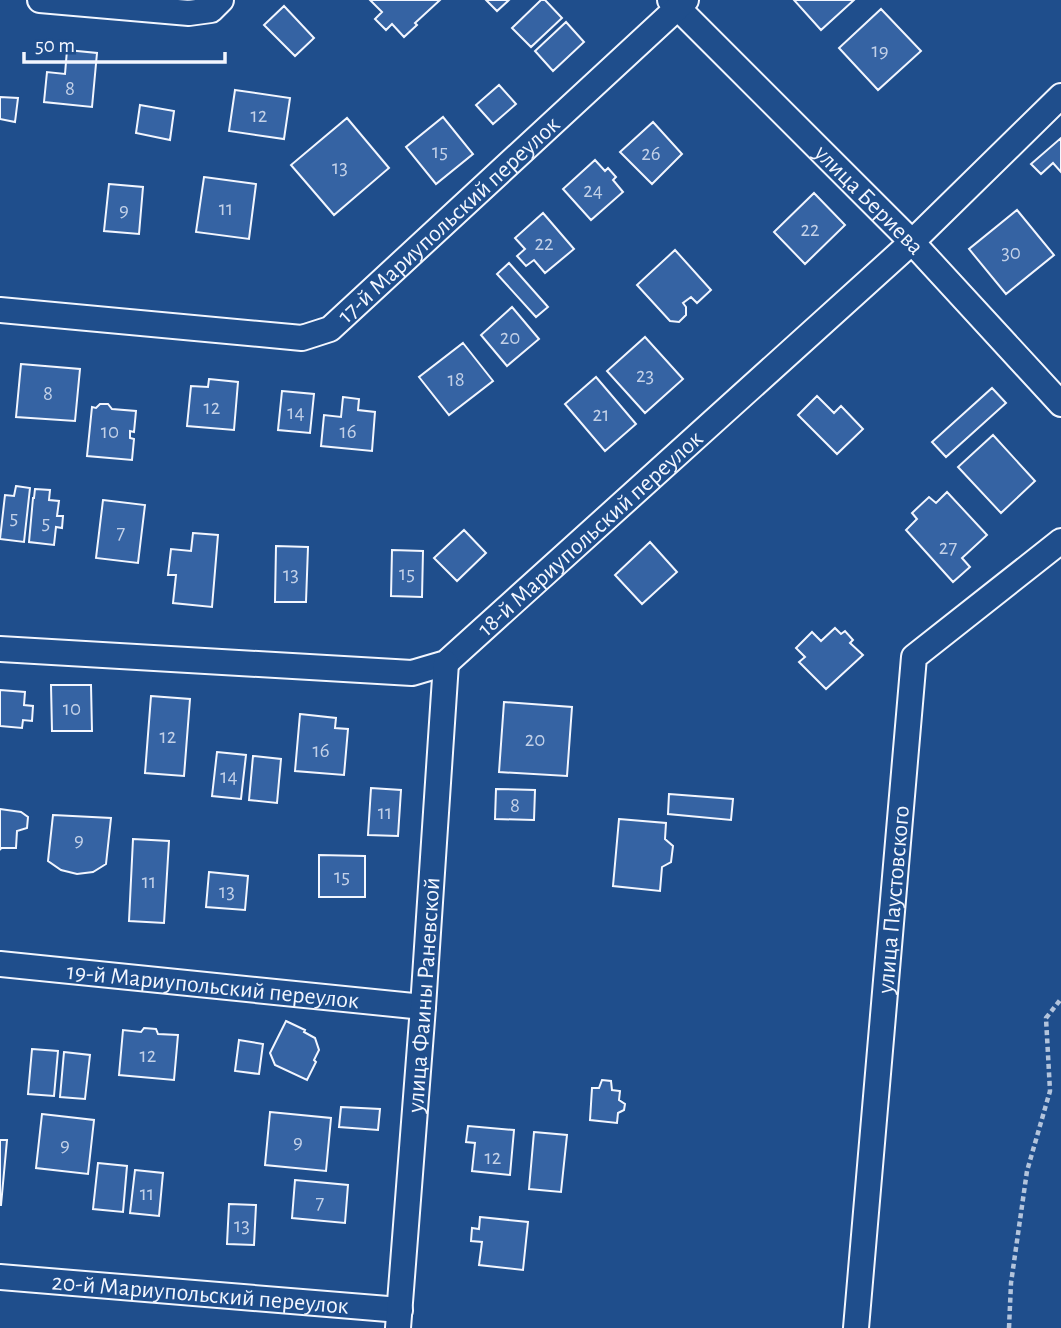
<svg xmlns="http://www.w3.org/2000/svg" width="1061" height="1328" viewBox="0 0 1061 1328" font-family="'Alegreya Sans',sans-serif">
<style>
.building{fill:#3563a3;stroke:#f2f6ff;stroke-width:2}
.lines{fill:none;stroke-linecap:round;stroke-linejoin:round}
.minor-casing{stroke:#f2f6ff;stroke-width:28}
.path{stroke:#b3c4dc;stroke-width:4.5;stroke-dasharray:5 3.5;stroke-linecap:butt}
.minor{stroke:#1f4e8c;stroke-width:24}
.labels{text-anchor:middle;stroke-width:5;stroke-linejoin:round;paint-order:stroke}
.number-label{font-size:21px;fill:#c3d1e8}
.street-label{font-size:24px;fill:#f2f6ff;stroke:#1f4e8c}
</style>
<rect width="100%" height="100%" fill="#1f4e8c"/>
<path class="building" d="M370,0H440L415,23L417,25L404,37L392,24L386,30L375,19L382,12Z
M486,0H509L497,11Z
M541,0H545L562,18L531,47L512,28Z
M794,0H854L821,30Z
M284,6L314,38L295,56L264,25Z
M881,9L921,51L878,90L839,48Z
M566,22L584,42L553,71L535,51Z
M67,50L97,53L92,107L44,102L47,72L65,74Z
M499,85L516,104L493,124L476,105Z
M235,90L290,98L284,139L229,131Z
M0,97L18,98L15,122L0,119Z
M140,105L174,111L170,140L136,133Z
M443,117L473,154L436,184L406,147Z
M347,118L389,168L334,215L291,165Z
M653,122L682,154L652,184L620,152Z
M1061,138V172L1053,163L1041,174L1031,164Z
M595,160L605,171L608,168L616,177L613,180L623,192L591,220L563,189Z
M204,177L256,184L249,239L196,232Z
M109,184L143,187L139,234L104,231Z
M814,193L845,225L805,264L774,232Z
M1017,210L1054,255L1006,294L969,249Z
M543,213L574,249L545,273L534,260L526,266L517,256L525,249L515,238Z
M675,250L711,290L697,303L691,297L683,303L686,307V315L679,322L670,321L637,285Z
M509,263L548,307L536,317L497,274Z
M512,307L539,339L507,366L481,335Z
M645,337L683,379L645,413L607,371Z
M463,343L493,381L449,415L419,377Z
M21,364L80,369L75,421L16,417Z
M596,377L636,424L605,451L565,404Z
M209,379L238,382L234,430L187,426L191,386L208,387Z
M992,388L1006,403L946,457L932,442Z
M282,391L314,394L310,433L278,430Z
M817,396L834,413L841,406L863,429L837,454L798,415Z
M343,397L359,399L358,410L375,412L372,451L321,446L324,415L341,417Z
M100,404H108L112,409L136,411L134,432L130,431V438L134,439L132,460L87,456L92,407L96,408Z
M993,435L1035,481L1001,513L958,467Z
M16,486L30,488L24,542L0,539L5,495L14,496Z
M35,489L50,490L49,500L59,501L57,516H63L62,528L56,527L54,545L29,542L33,498H34Z
M947,492L987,535L962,558L970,567L953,582L906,530L917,519L912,513L929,497L936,503Z
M103,500L145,505L138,563L96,558Z
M464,530L486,553L457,581L434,558Z
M193,533L218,535L212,607L173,603L176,575H168L171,549L191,551Z
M650,542L677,572L642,604L615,575Z
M276,546L308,547L306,602H275Z
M392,550L423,551L422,597L391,596Z
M835,628L841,634L845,631L853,640L850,643L863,655L826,689L799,662L805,657L796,648L812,632L821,641Z
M51,685H91L92,731H52Z
M0,690L25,692L24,705L33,706L32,721L23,720L22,728L0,726Z
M151,696L190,699L184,776L145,773Z
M504,702L572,707L567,776L499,772Z
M300,714L336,718L335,728L348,729L344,775L295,771Z
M217,752L246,755L241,799L212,796Z
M253,756L281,759L277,803L249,800Z
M371,788L401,790L398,836L368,835Z
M496,789L535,790L534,820L495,819Z
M669,794L733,799L731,820L668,814Z
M0,809L21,812L28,817L27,828L17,831L16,848H1L0,850Z
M53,815L111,818L106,864L93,872L77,874L61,870L48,861Z
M619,819L666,823L665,839L673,846L671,862L662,867L660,891L613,886Z
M133,839L169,841L164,923L129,921Z
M319,855L365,856V897H319Z
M209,872L248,876L245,910L206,907Z
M286,1021L305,1030L304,1032L315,1038L319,1050L314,1060L316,1062L307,1080L275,1065L270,1053Z
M144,1028L156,1029L158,1034L178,1035L174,1080L119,1075L123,1030L141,1032Z
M239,1040L263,1044L259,1074L235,1071Z
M32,1049L58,1051L54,1096L28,1094Z
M64,1052L90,1055L85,1099L60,1097Z
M602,1080L611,1081L612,1090L620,1091L619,1100L625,1104L624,1110L618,1113L617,1123L590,1120L592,1088H599Z
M341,1107L380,1109L378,1130L339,1127Z
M270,1112L331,1118L326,1171L265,1165Z
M42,1114L94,1120L88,1174L36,1168Z
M468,1126L514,1130L510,1175L472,1171L475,1143L466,1142Z
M534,1132L567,1135L561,1192L529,1189Z
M0,1140H7L1,1205H0Z
M98,1163L127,1166L123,1212L93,1209Z
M135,1170L163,1173L159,1216L130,1213Z
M295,1180L348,1185L345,1223L292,1218Z
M229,1204L256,1205L254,1245L227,1244Z
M480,1217L528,1222L523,1270L479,1265L482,1242L471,1241L472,1228L479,1229Z"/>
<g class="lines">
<defs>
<g id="minor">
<path d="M40,0L189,13L211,10L221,0"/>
<path id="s1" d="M670,0L912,242L1061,404"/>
<path id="s2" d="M0,310L302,338L330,329L686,0"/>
<path id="s3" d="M0,649L412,673L446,663L912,242L1061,96"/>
<path id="s4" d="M0,964L423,1007"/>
<path id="s5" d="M0,1277L400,1310"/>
<path id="s6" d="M398,1328L423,1007L446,663"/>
<path id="s7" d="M856,1328L914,657L1061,541"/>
</g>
</defs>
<use href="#minor" class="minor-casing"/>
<path class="path" d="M1009,1328L1011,1283L1027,1171L1050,1091L1046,1018L1061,999"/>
<use href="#minor" class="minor"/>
</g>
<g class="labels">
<g class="number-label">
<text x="880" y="57">19</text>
<text x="70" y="95">8</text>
<text x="259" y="122">12</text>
<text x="440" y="158">15</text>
<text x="651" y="160">26</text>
<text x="340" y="174">13</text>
<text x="593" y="197">24</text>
<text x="226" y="215">11</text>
<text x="124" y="216">9</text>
<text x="810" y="236">22</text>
<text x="544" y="250">22</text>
<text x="1011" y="259">30</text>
<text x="510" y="344">20</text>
<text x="645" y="382">23</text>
<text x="456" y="386">18</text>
<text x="48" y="400">8</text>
<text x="212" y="414">12</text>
<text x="296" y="419">14</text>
<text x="601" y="421">21</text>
<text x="110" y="438">10</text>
<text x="348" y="438">16</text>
<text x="14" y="524">5</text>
<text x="46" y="529">5</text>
<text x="121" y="539">7</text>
<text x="948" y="554">27</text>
<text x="407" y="580">15</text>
<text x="291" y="581">13</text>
<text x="72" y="715">10</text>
<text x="168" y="743">12</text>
<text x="535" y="746">20</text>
<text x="321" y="757">16</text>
<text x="229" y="783">14</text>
<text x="515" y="812">8</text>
<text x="385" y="819">11</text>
<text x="79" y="846">9</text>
<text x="342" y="883">15</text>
<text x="149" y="888">11</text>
<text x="227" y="898">13</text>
<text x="148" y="1062">12</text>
<text x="298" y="1148">9</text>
<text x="65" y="1151">9</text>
<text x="493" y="1164">12</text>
<text x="147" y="1200">11</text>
<text x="320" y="1209">7</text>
<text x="242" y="1232">13</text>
</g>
<g class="street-label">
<text dy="8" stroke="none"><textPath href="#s1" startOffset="282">улица Бериева</textPath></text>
<text dy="8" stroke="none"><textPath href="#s2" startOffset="494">17-й Мариупольский переулок</textPath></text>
<text dy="8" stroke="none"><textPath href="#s3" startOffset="642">18-й Мариупольский переулок</textPath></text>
<text dy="8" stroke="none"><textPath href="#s7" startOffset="430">улица Паустовского</textPath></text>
<text dy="8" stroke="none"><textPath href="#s4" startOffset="214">19-й Мариупольский переулок</textPath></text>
<text dy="8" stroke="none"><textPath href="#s6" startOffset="334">улица Фаины Раневской</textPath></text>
<text dy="8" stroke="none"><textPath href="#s5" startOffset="201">20-й Мариупольский переулок</textPath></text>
</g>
</g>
<path d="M24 52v10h201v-10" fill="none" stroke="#f2f6ff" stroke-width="3.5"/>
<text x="35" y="52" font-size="21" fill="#f2f6ff" stroke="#1f4e8c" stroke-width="5" paint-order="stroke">50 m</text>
</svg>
